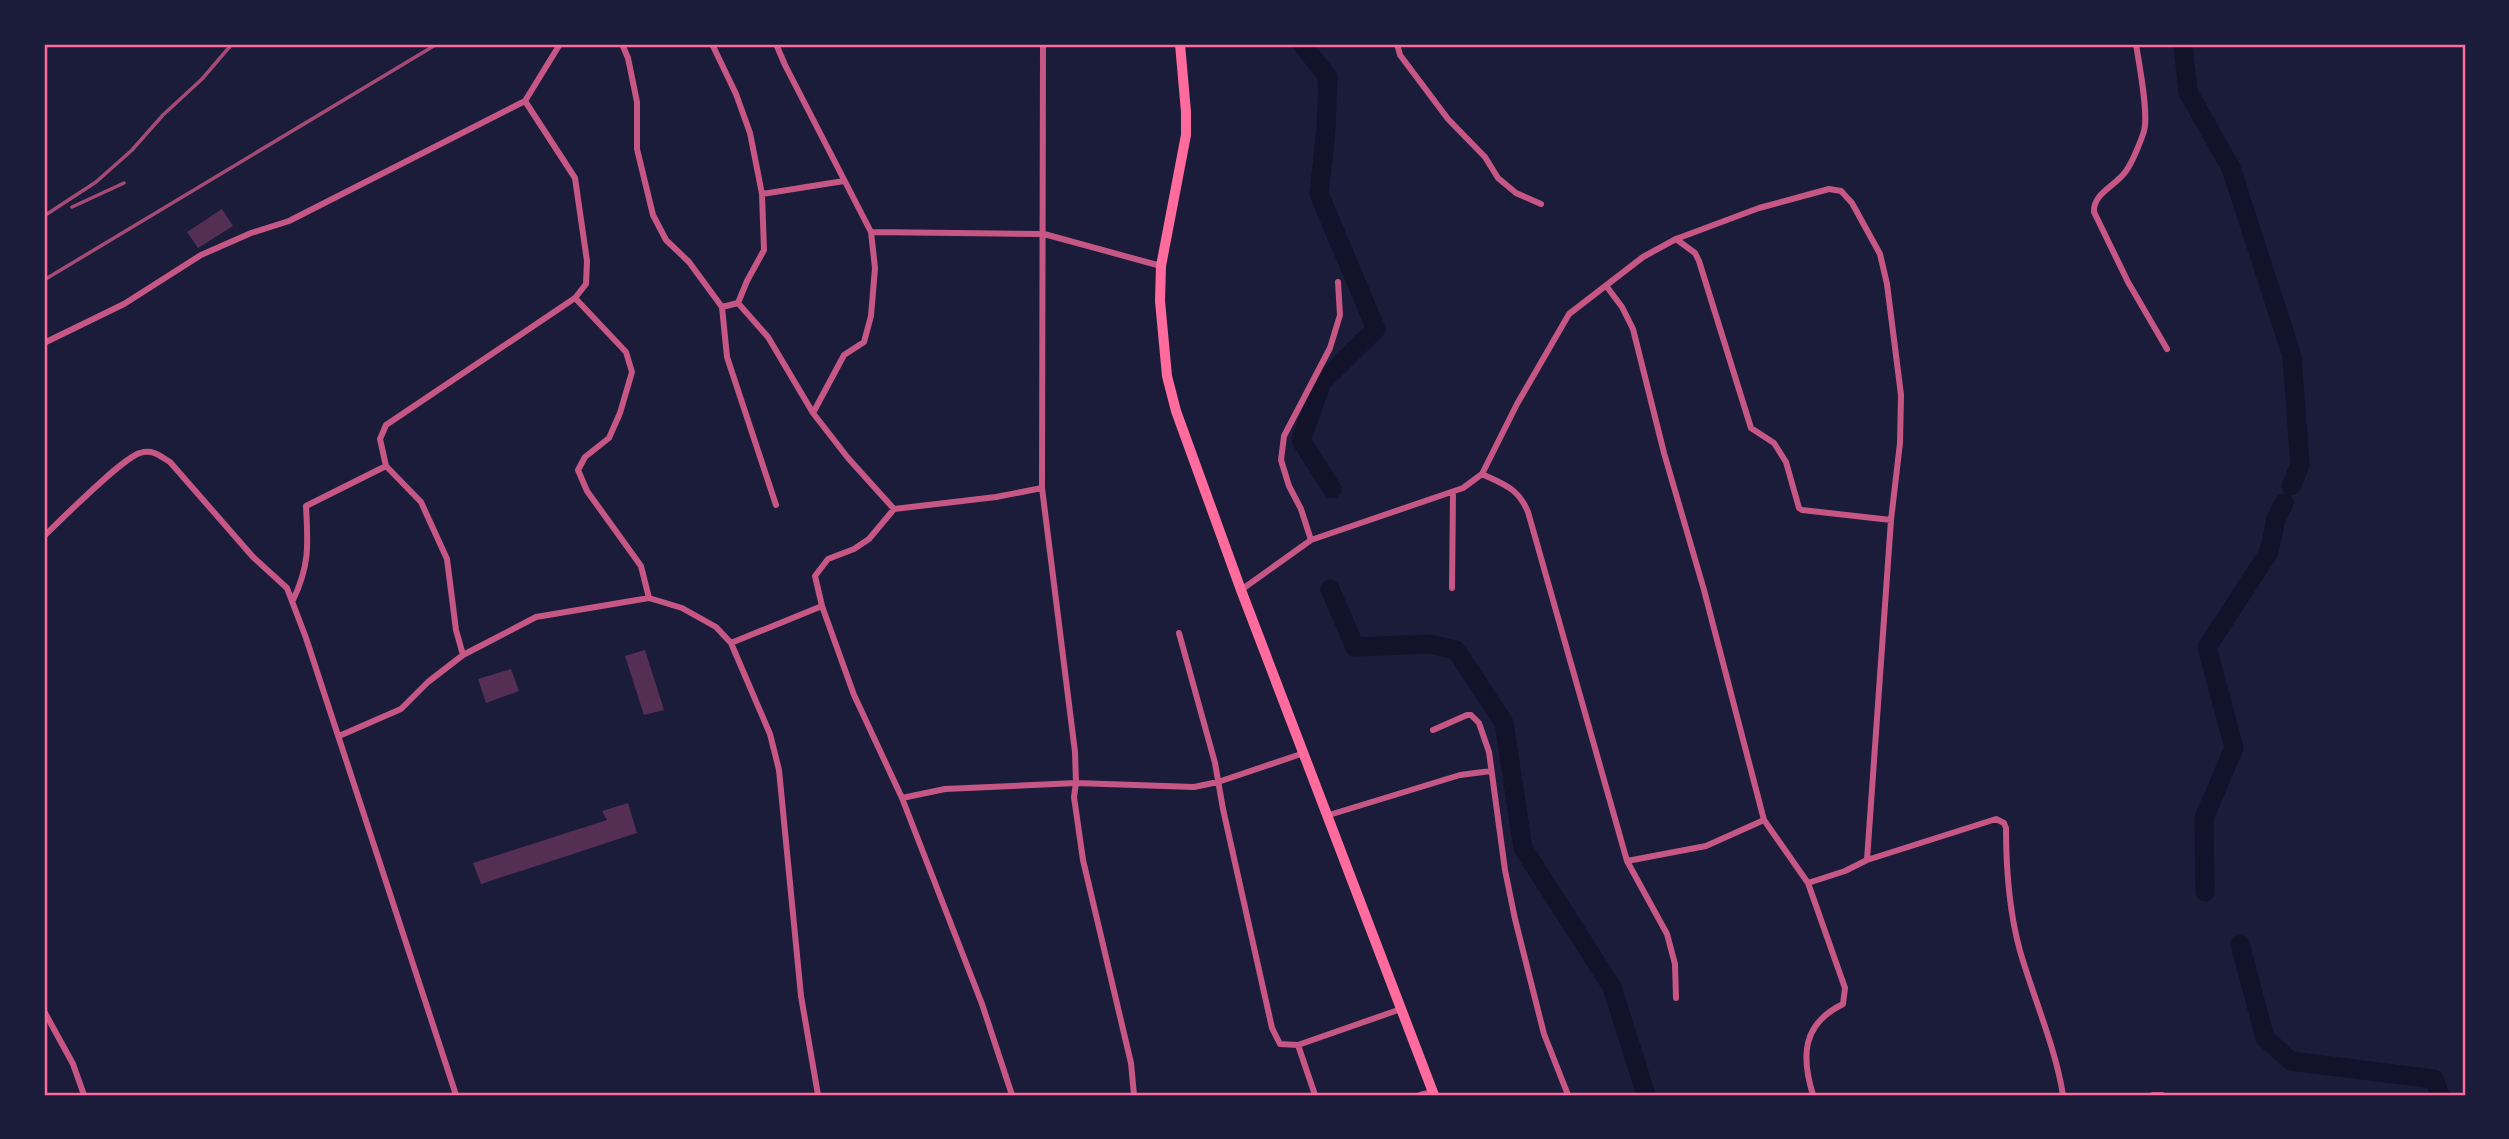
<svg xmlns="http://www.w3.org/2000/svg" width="2509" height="1139" viewBox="0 0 2509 1139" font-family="'PT Sans',sans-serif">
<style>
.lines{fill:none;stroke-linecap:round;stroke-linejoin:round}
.river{stroke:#12122b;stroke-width:19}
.building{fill:#542f53}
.minor{stroke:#c65784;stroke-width:6}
.primary{stroke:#ff6b9d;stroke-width:10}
.rail{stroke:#a44b75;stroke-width:3.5}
.neatline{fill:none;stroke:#ff6b9d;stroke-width:2.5}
</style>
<rect width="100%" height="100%" fill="#1b1b3a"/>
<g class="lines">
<path class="river" d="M1302,44L1328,77L1326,130L1319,194L1376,329L1322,382L1301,440L1332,489
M2183,44L2188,92L2231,168L2290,350
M2291,486L2300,465L2292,357
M1330,589L1355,647L1429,644L1456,650L1504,723L1523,848L1612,987L1646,1095
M2205,892L2204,818L2234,748L2207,647L2269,552L2276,519L2284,503
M2240,944L2265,1038L2291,1061L2434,1079L2440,1095"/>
</g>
<path class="building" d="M222,209L233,226L198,248L187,232Z
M645,650L664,710L644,715L625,656Z
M511,669L519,691L486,703L478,679Z
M628,803L637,833L481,884L473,863L607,820L602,811Z"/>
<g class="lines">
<path class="minor" d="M622,44L628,58L637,102V149L653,215L666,240L689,262L722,307L738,303L747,281L764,250L762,194L750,133L736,94L712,44
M776,44L785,65L871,232L875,268L871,316L864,342L844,355L813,413
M1043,44L1042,488L1075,752L1076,783L1074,797L1083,860L1131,1063L1134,1095
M1397,44L1400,55L1448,119L1485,157L1498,178L1516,193L1541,204
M2136,44C2139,64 2149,114 2144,131C2141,141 2132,163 2126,171C2116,186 2093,193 2094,212L2128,282L2167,349
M762,194L844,181
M871,232L1044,234L1161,266
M1676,239L1695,253L1699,261L1751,428L1774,443L1786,462L1799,508L1802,510L1891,520
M1607,287L1622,307L1633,329L1664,453L1704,590L1764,820L1808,883L1845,988L1843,1004C1802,1024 1801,1056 1813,1095
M575,298L626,352L632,372L620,413L609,438L585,457L578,470L587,491L641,566L649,598
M738,303L768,337L813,413L848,458L894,509
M722,307L727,357L776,505
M44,343L124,304L201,255L251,233L289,221L525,101L560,44
M386,466L421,502L447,559L456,630L463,655
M1482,474C1505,485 1518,488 1528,512L1627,861L1667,934L1675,964L1676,998
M44,536C61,520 122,458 140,453C153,449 160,456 170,462L253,557L287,588L306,638L456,1095
M1311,540L1301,509L1289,486L1281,460L1284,436L1330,348L1340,315L1338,282
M1452,588L1453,492
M1241,590L1311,540L1463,488L1482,474L1517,404L1569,314L1643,257L1676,239L1759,208L1829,189L1841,191L1852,203L1880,254L1887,284L1901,395L1900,443L1891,520L1867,860L1845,871L1808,883
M293,600C310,565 308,544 306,506L386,466L380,439L386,425L575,298L586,284L587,261L575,178L525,101
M1179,633L1215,763L1223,809L1272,1028L1280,1044L1298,1045L1401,1009
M731,643L822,606
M1433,730L1467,715H1471L1479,723L1489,752L1505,870L1515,919L1544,1034L1568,1095
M339,736L401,709L428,682L463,655L536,617L649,598L682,608L716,627L731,643L770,734L779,770L801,996L818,1095
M902,798L945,789L1076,783L1194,787L1218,782L1304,753
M1329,815L1460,775L1491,771
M1867,860L1996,819L2004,823L2006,828C2006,869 2009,911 2020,951C2034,999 2055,1046 2063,1095
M1627,861L1706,846L1764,820
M44,1011L73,1064L84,1095
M1298,1045L1315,1095
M1012,1095L982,1004L902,798L854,695L822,606L815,576L828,559L854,549L869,539L894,509L996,497L1042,488
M1420,1095L1432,1092
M2153,1095H2162"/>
<path class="primary" d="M1180,44L1186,112V135L1161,266L1160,301L1167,376L1176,411L1241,590L1434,1095"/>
<path class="rail" d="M72,207L124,183
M44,216L96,182L132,150L163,115L202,79L232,44
M44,280L437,44"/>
</g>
<rect width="2509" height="1139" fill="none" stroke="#1b1b3a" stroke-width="91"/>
<rect x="46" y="46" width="2418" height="1048" class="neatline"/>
</svg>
